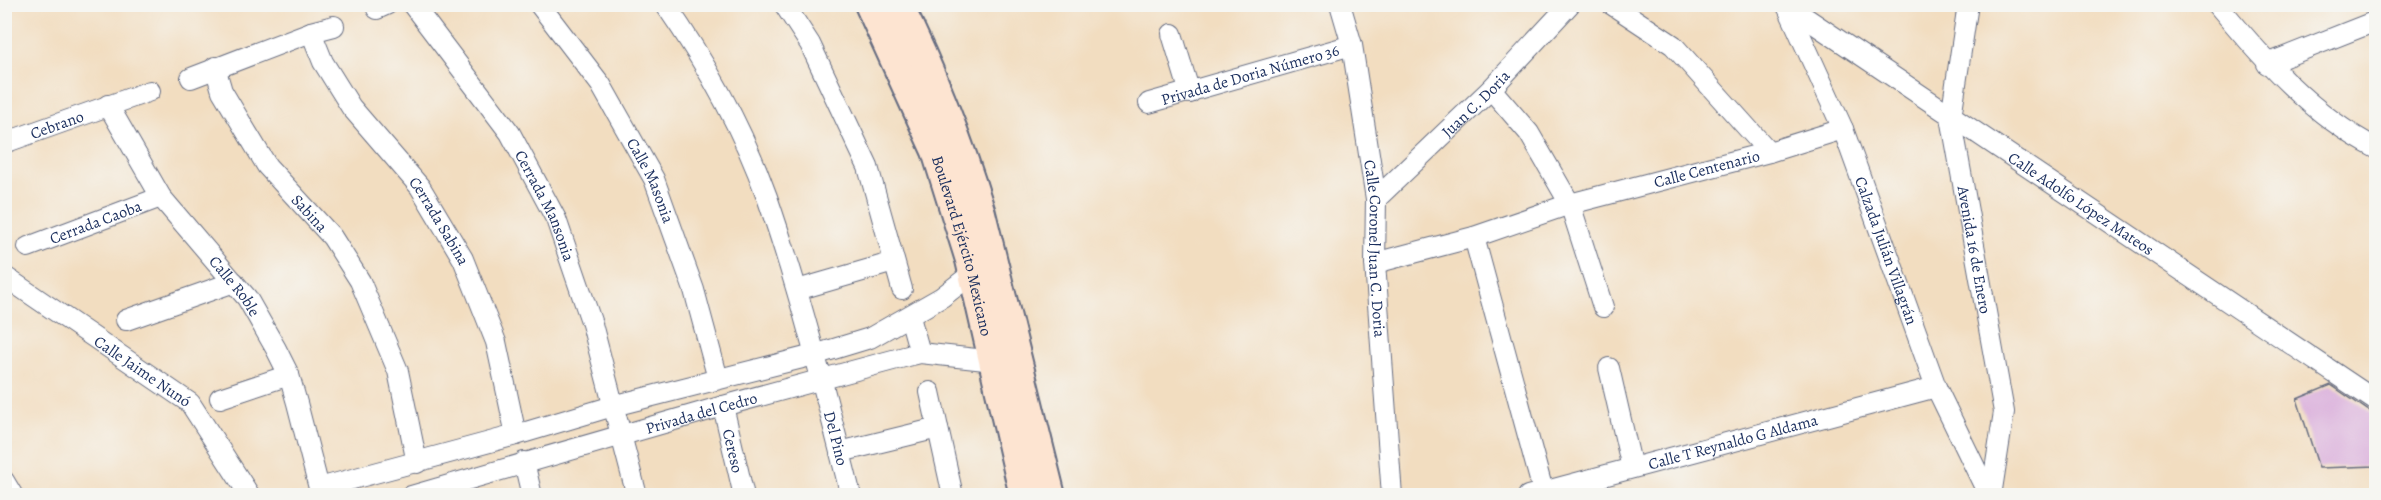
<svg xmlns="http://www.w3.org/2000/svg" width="2381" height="500" viewBox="0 0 2381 500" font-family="Alegreya,serif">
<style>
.building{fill:#daafdb}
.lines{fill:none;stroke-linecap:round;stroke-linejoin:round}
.street-casing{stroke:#666c80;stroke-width:22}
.secondary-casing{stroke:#666c80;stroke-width:32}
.street{stroke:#fff;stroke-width:20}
.secondary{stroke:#fde4d1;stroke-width:28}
.labels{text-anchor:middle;stroke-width:5;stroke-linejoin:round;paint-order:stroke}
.street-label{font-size:16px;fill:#1b2f5e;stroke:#f6f6f2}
</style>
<rect width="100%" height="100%" fill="#f6f6f2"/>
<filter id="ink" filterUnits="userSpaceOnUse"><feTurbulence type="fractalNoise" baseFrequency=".0167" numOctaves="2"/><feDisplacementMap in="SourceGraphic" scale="12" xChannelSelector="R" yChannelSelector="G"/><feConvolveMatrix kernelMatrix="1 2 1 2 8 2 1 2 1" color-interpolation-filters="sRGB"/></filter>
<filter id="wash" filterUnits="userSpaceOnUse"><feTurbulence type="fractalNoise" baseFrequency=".008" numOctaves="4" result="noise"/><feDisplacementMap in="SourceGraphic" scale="24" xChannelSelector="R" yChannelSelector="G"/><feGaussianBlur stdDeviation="1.35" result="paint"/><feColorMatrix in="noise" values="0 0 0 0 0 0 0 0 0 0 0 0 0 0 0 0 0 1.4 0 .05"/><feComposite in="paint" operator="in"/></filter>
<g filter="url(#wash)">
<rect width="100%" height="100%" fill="#f2ddc0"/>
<g id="blocks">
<path class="building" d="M2331,385L2369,411L2376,413V466L2319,468L2297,399Z"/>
</g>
</g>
<g filter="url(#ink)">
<use href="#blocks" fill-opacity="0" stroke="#666c80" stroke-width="1.5"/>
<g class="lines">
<defs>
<g id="street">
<path id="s1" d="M412,4L510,133L556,219L592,324L637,496"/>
<path id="s2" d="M539,4L601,85L654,179L694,290L718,379"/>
<path id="s3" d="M665,4C706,63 743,130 767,197C801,295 826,396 851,496"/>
<path d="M784,4L810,44L868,167L902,289"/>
<path id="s4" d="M1340,4L1352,45L1376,199L1375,263L1392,496"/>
<path d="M1611,4L1673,45L1769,152"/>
<path id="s5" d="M1785,4L2376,401"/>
<path id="s6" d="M1968,4L1951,117L2004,412L1991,496"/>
<path d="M2217,4C2264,60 2311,115 2376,148"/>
<path id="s7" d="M1788,8L1843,129L1936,387L1989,496"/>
<path d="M377,9L388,4"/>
<path id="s8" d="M311,32L323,62L351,107L420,187L463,259L496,342L516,435"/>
<path d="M1172,34L1190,93"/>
<path d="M2267,64L2376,21"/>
<path id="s9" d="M215,67L222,91L267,166L332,237L360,281L398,371L417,463"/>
<path d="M191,78L311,32L334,26"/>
<path d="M1491,89L1529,133L1570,204L1603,307"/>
<path id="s10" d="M1149,103L1352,45"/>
<path id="s11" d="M108,105L161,197L247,298L276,349L289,375L297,403L321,496"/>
<path id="s12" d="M4,143L150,91"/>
<path id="s13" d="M1376,199L1491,89L1570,4"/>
<path d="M1474,237L1543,491"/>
<path id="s14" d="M28,247L161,197"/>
<path id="s15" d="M1375,263L1474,237L1570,204L1769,152L1843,129"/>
<path id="s16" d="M4,276L190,403L250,496"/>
<path d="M797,290L894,262"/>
<path d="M910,317L920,353"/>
<path d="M126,320L234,282"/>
<path d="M1609,368L1632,468"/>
<path d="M930,392L953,496"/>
<path d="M220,398L289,375"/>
<path id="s17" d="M723,406L744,496"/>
<path d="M840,452L938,428"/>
<path d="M524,462L532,496"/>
<path d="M4,481L13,496"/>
<path d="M319,488L516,435L613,406L814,355L870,338L942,297L973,273"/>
<path id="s18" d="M411,496L723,406L904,357L920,353L995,361"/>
<path id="s19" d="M1528,496L1936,387"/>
</g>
<g id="secondary">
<path id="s20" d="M869,4L936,151L970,260L1024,496"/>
<path d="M898,4C932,72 959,141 981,213L1051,496"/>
</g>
</defs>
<use href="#street" class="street-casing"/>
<use href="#secondary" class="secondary-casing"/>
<use href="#street" class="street"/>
<use href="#secondary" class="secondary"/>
</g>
</g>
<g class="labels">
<g class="street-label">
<text dy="6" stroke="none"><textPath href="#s10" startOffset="105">Privada de Doria Número 36</textPath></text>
<text dy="6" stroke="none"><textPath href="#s13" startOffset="138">Juan C. Doria</textPath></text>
<text dy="6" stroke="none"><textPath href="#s12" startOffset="56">Cebrano</textPath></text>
<text dy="6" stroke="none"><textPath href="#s15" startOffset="345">Calle Centenario</textPath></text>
<text dy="6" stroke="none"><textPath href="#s2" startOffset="210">Calle Masonia</textPath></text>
<text dy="6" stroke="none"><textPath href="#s5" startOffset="357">Calle Adolfo López Mateos</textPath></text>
<text dy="6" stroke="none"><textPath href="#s1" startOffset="243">Cerrada Mansonia</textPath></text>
<text dy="6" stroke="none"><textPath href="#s9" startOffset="176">Sabina</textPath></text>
<text dy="6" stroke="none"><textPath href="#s14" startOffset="72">Cerrada Caoba</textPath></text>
<text dy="6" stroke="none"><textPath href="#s8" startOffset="230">Cerrada Sabina</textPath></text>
<text dy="6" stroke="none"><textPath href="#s20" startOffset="260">Boulevard Ejército Mexicano</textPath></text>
<text dy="6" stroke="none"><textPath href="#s4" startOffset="248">Calle Coronel Juan C. Doria</textPath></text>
<text dy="6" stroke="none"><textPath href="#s6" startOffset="249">Avenida 16 de Enero</textPath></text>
<text dy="6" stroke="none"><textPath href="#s7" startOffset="262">Calzada Julián Villagrán</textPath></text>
<text dy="6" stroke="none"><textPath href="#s11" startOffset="222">Calle Roble</textPath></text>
<text dy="6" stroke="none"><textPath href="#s16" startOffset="168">Calle Jaime Nunó</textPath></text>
<text dy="6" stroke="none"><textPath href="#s18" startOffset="302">Privada del Cedro</textPath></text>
<text dy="6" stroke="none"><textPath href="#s3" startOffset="470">Del Pino</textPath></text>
<text dy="6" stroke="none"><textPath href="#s19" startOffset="212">Calle T Reynaldo G Aldama</textPath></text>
<text dy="6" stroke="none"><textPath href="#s17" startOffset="46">Cereso</textPath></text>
</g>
</g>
<rect width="2381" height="500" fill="none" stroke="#f6f6f2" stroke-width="24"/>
</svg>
